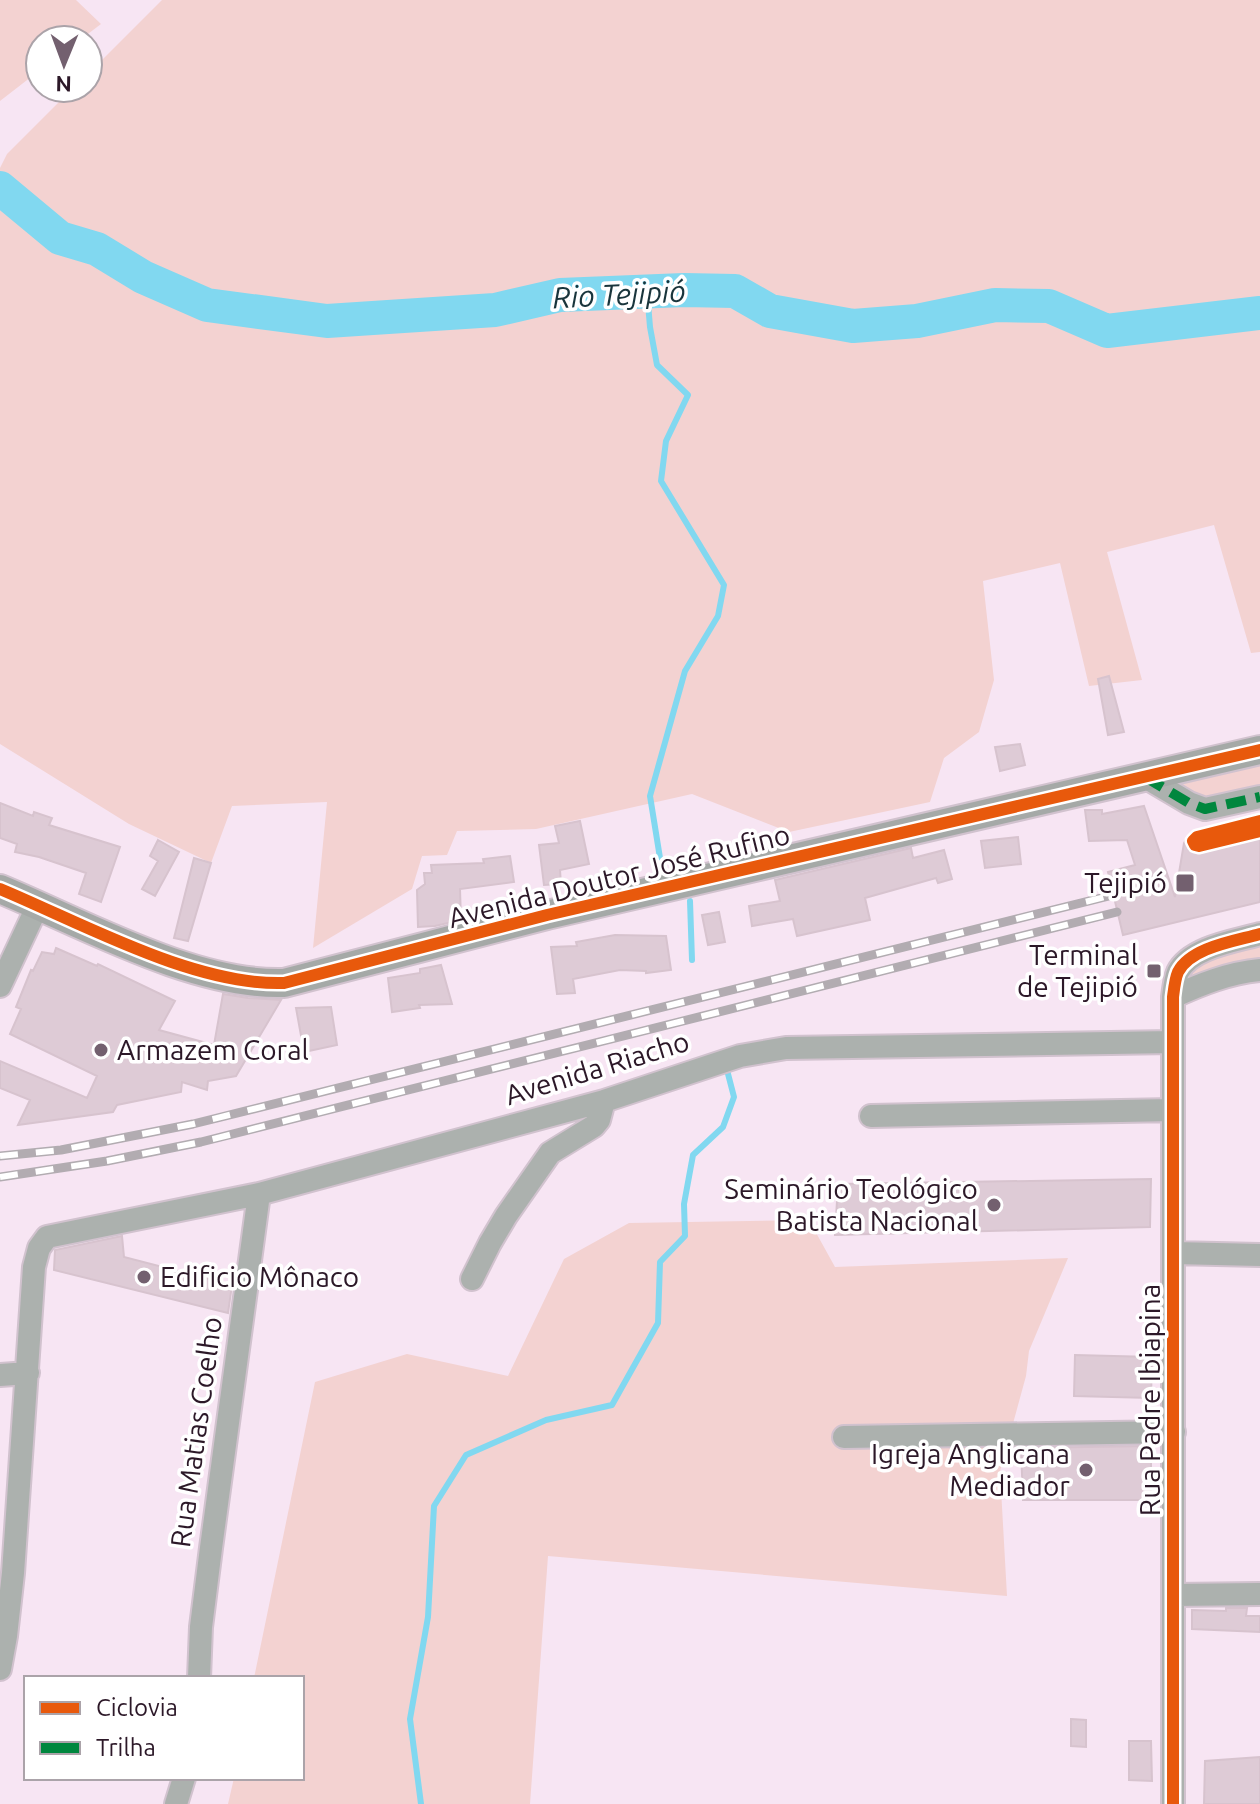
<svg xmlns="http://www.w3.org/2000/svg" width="1260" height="1804" viewBox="0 0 1260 1804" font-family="Ubuntu,sans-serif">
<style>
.green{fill:#f3d2d1}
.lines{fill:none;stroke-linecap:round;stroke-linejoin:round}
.stream{stroke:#81d8f0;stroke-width:6}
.river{stroke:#81d8f0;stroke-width:34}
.building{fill:#decbd6;stroke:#d7c3ce;stroke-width:2}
.minor-casing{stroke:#d1c2ce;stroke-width:26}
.major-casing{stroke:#d1c2ce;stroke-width:32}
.minor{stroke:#acb1ae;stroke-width:22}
.major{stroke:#a5a9a7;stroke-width:28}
.rail-casing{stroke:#b2acb1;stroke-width:9}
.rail{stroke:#fff;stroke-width:6;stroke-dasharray:18;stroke-linecap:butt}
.quiet{stroke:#00873e;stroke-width:10;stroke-dasharray:20 10;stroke-linecap:butt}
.cycleway-casing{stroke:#fff;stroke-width:17}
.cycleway{stroke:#e8590c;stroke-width:12}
.poi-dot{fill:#73606f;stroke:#fff;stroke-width:3}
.labels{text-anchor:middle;stroke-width:7;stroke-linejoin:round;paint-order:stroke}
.street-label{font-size:28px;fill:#2c1828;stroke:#fff}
.poi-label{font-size:28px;fill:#2c1828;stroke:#fff;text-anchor:end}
.water-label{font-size:30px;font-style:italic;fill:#19353c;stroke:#fff}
</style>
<rect width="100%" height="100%" fill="#f7e5f3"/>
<path class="green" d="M0,0H76L101,24L80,40H40V70L0,101Z
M162,0H1260V652L1251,653L1214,525L1107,552L1142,680L1089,686L1060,563L983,581L994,680L979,732L944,758L930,802L789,832L692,794L536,829L457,831L447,855L422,856L412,889L313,948L327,802L232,806L211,863L129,824L0,744V168L7,154L73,88H88V74Z
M1260,751V795L1204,808L1162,782Z
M1260,930V973L1172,993L1177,971Z
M809,1220L835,1267L1068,1258L1029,1351L1026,1376L1000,1471L1007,1596L548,1556L530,1804H228L234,1778H302V1678H254L315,1382L407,1354L508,1376L564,1259L629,1223Z"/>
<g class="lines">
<path class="stream" d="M647,291L650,327L657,365L688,395L666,441L661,481L724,585L718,616L685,671L650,796L660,858
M690,901L692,960
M421,1804L410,1719L428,1617L434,1506L466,1455L546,1420L612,1405L658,1323L660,1262L685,1236L684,1204L693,1155L723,1127L734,1097L727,1070"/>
<path class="river" d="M0,188L60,238L97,249L143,277L207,305L327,321L495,310L560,295L684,290L735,291L770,311L853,326L917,321L995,305L1049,306L1107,331L1260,313"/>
</g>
<path class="building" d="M1109,676L1124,732L1108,735L1098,679Z
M1020,744L1025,765L1000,771L995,747Z
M0,803L33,816L34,812L52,818L49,825L120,847L101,902L79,894L86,873L39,857L15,852L17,844L0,838Z
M1144,806L1175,897L1184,843L1187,838L1260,821V902L1123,935L1108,872L1135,865L1127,840L1089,841L1085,810H1102V814Z
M580,821L589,864L560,870L561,884L544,885L539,845L559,843L555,826Z
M1018,837L1021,864L985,868L981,841Z
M158,840L179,852L155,896L142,889L158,861L150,856Z
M911,848L913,858L944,850L952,879L938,883L936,878L865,898L870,920L797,936L793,919L752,926L749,906L780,901L775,880Z
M510,856L514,882L460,889L461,920L435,926L418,927L417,890L425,884L424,873H432L431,865L484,863L483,859Z
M194,858L211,863L188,941L174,938Z
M719,912L725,942L708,945L702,915Z
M615,935L666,936L671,970L646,973V971L620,970L573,979L575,993L557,994L551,947L577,946L576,942Z
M56,948L97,966L98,964L175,1001L159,1030L214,1045L223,994L248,998L281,1000L236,1076L208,1081L207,1090L182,1082L181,1092L117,1105L113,1112L18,1125L30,1100L0,1088V1061L87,1098L97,1076L10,1034L21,1009L16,1007L31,970L33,971L42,952L54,954Z
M441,965L452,1004L419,1005L420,1008L392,1012L388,978L420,973V969Z
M331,1007L337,1045L304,1052L296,1008Z
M1151,1179L1150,1227L835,1235L838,1184Z
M122,1236L124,1257L232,1285L228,1313L54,1270L55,1250Z
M1075,1355L1152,1357L1151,1398L1074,1396Z
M1151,1446V1500H1023L1021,1448Z
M1226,1608H1247L1246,1616H1260V1632L1192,1629V1610L1226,1611Z
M1071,1719L1086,1720V1747L1071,1746Z
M1129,1741H1151L1152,1781L1129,1780Z
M1260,1757V1804H1204L1205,1761Z"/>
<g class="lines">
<defs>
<path id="minor" d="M1145,777L1189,803L1205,809L1260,797
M0,986L38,905
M1173,997C1201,984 1229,973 1260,970
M871,1116L1173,1110
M1174,1253L1260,1255
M472,1279L490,1243L506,1216L550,1153L594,1126L599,1120L604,1101
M0,1375L28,1373
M844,1437L1174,1432
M1173,1595L1260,1594
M0,1669L6,1636L13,1573L34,1267L39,1248L47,1237L259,1194L604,1101L740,1056L786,1048L1173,1042
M199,1678L201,1627L211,1548L259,1194
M176,1804L184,1778
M1173,1804V997C1174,989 1175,979 1178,972C1191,947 1236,941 1260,934"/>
<path id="major" d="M0,889C82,923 194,986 284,983L547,915L1260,750"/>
</defs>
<use href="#minor" class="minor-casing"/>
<use href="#major" class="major-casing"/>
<use href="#minor" class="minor"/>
<use href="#major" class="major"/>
<defs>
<path id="rail" d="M0,1156L61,1150L193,1124L1113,895
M0,1177L107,1161L201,1142L1117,912"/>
</defs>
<use href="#rail" class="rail-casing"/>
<use href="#rail" class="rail"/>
<path class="quiet" d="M1145,777L1189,803L1205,809L1260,797"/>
<defs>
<path id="cycleway" d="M1260,821L1197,837L1193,841L1195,845L1199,846L1260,831
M0,889C82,923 194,986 284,983L547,915L1260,750
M1173,1804V997C1174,989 1175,979 1178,972C1191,947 1236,941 1260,934"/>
</defs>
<use href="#cycleway" class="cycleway-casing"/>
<use href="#cycleway" class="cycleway"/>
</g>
<g class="poi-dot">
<rect x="1175" y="873" width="20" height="20" rx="4"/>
<rect x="1146" y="963" width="16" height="16" rx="4"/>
<circle cx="101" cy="1050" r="8"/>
<circle cx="994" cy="1205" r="8"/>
<circle cx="144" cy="1277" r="8"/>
<circle cx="1086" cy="1470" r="8"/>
</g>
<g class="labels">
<g class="street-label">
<text transform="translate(619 876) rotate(-14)" y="10">Avenida Doutor José Rufino</text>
<text transform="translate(597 1068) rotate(-17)" y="10">Avenida Riacho</text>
<text transform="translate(1150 1400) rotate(-90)" y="10">Rua Padre Ibiapina</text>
<text transform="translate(196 1432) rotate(-82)" y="10">Rua Matias Coelho</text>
</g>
<g class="poi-label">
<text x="1167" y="893">Tejipió</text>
<text x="1138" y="965">Terminal<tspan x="1138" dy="32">de Tejipió</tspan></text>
<text x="117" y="1060" text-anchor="start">Armazem Coral</text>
<text x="978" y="1199">Seminário Teológico<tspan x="978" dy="32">Batista Nacional</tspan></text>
<text x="160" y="1287" text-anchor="start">Edificio Mônaco</text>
<text x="1070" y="1464">Igreja Anglicana<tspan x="1070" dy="32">Mediador</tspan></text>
</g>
<g class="water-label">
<text transform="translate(619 295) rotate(-3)" y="10">Rio Tejipió</text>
</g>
</g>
<rect x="24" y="1676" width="280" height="104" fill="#ffffff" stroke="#aba3a9" stroke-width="2"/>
<rect x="40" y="1702" width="40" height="12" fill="#e8590c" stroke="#aba3a9" stroke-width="2"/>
<text x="96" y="1716" font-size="24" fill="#2c1828">Ciclovia</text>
<rect x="40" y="1742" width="40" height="12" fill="#00873e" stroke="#aba3a9" stroke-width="2"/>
<text x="96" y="1756" font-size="24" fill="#2c1828">Trilha</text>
<g transform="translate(64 64) rotate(181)"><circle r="38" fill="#ffffff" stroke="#aba3a9" stroke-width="2"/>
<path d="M0-6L14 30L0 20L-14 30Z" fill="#73606f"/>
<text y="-12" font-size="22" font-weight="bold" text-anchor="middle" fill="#2c1828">N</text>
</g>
</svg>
